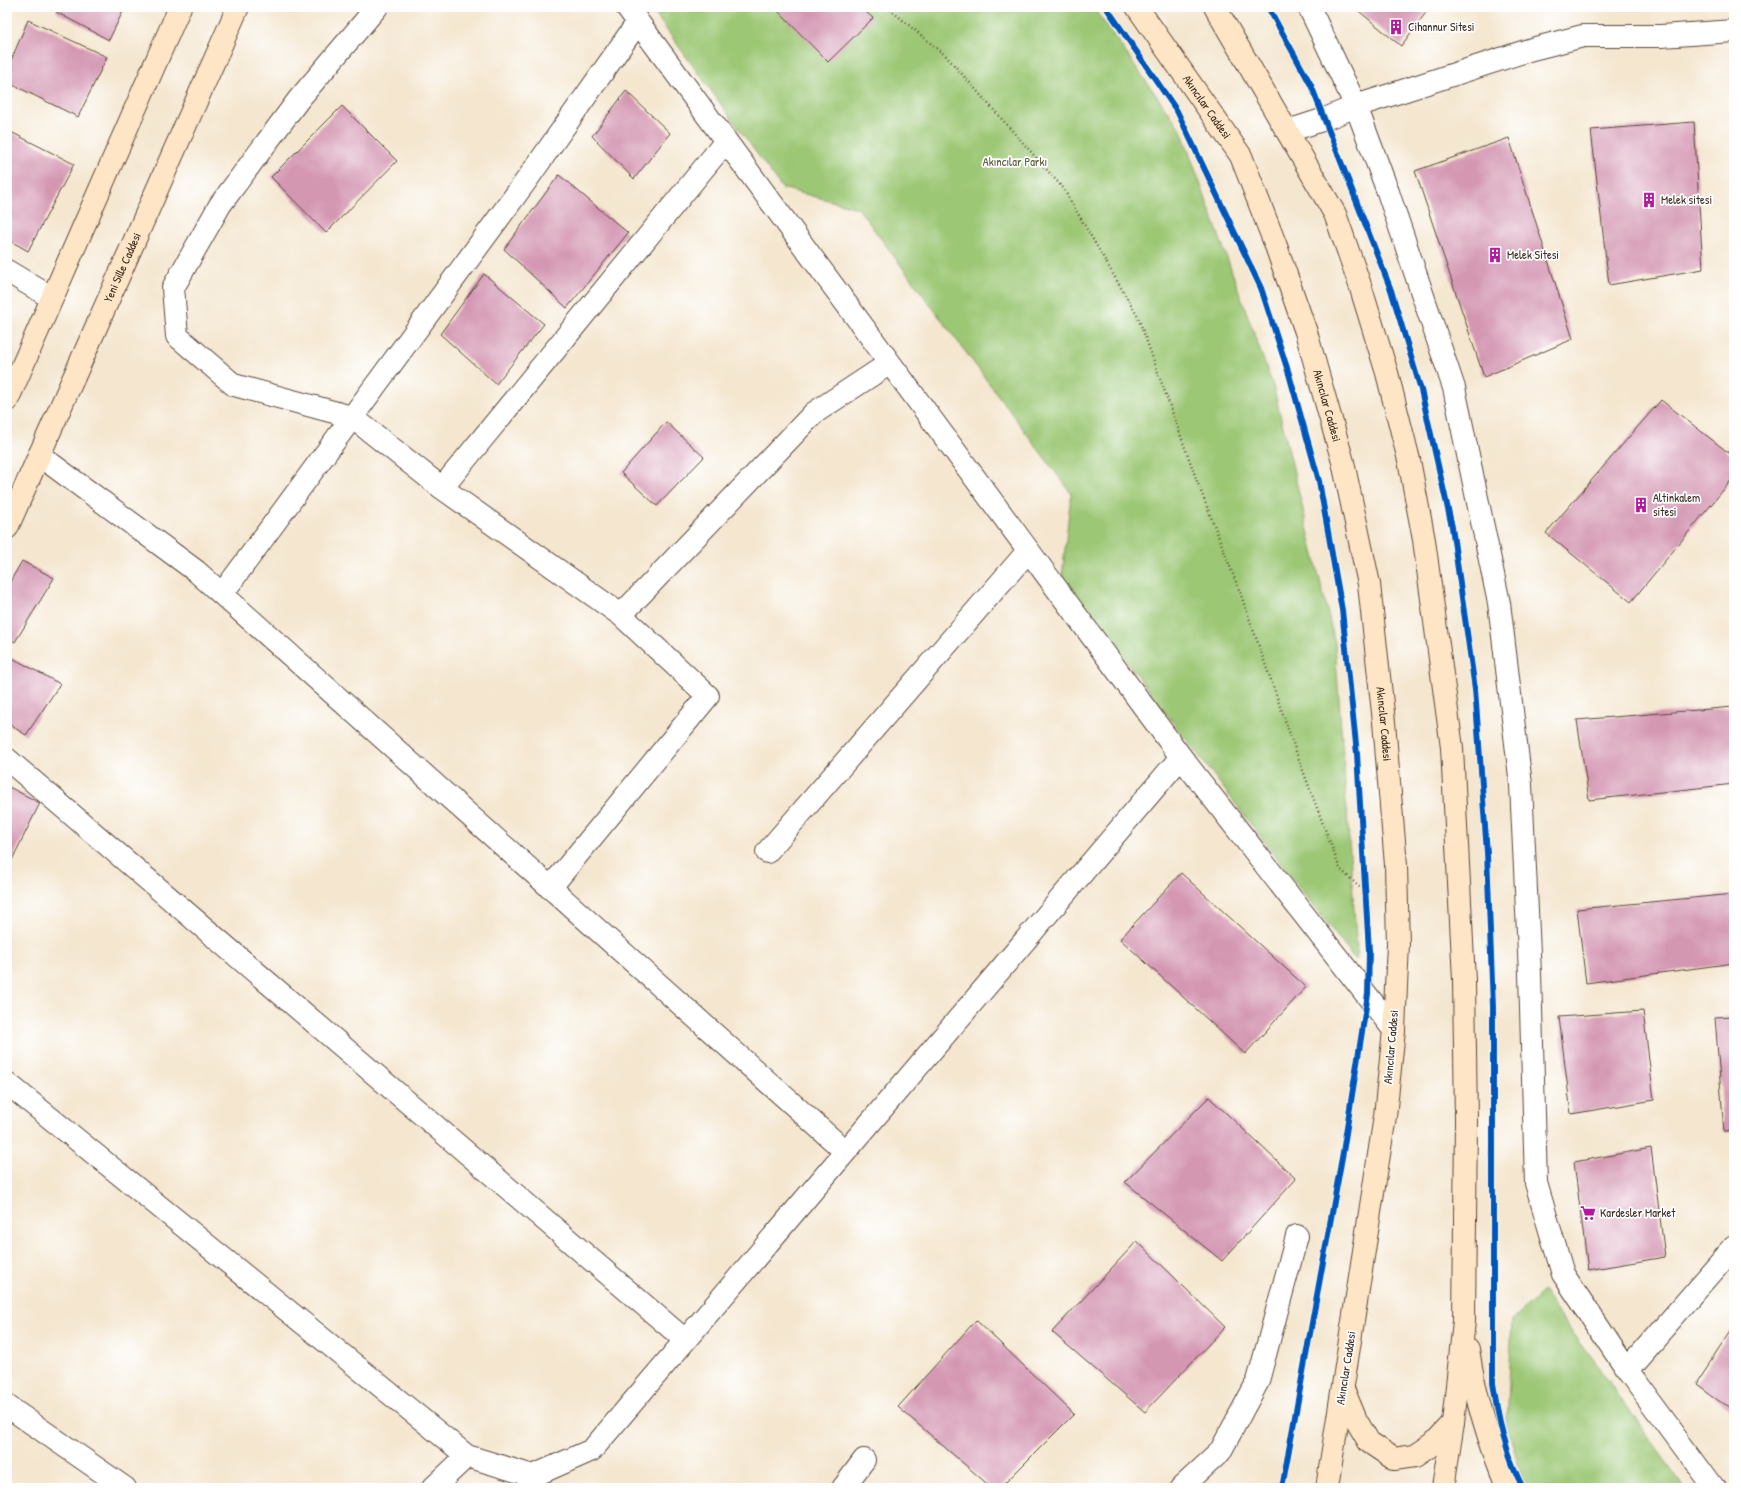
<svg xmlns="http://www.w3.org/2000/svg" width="1741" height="1495" viewBox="0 0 1741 1495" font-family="'Patrick Hand',sans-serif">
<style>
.green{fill:#9cc774;stroke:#6c7849}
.building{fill:#d497b2}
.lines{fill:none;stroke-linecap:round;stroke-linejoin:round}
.street-casing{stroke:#574639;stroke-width:24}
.secondary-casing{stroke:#574639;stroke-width:24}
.path{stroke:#574639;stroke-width:2.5;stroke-dasharray:1 3;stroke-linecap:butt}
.street{stroke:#fff;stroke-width:22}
.secondary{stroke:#fde5c5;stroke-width:22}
.cycleway-casing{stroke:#fff;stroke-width:8}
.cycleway{stroke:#0057b8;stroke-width:6}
.labels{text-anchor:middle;stroke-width:3.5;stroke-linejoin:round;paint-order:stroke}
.poi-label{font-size:12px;fill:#3b2a1e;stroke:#fff;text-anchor:start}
.street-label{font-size:12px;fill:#3b2a1e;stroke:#fff}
.park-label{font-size:12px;fill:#585938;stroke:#fff}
</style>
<rect width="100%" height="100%" fill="#fff"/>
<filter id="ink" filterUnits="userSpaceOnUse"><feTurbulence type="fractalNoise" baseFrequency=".025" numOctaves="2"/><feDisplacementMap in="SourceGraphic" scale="8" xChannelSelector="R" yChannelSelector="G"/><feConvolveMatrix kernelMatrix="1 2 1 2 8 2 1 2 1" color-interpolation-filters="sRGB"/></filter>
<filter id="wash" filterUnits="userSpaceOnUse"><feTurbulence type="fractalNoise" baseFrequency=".012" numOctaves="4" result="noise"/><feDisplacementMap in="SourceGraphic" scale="16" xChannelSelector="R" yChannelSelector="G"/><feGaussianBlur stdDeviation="0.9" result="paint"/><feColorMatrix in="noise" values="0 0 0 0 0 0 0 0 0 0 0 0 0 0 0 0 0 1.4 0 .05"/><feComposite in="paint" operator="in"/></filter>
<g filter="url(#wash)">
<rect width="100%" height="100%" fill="#f4e6cf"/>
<path class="green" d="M650,7H1093L1181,130L1274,389L1335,643L1357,952L1355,960L1062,577L1071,493L858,208L782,188Z
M1543,1291L1685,1488H1525L1507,1425L1512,1320Z"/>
<g id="blocks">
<path class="building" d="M58,7H125L109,40L56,12Z
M774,7H860L873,18L828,62Z
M1354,7H1430L1401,46Z
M28,20L107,57L78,117L7,82V70Z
M626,91L670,133L634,179L592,136Z
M342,106L397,161L326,233L271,177Z
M1694,122L1703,269L1609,285L1591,130Z
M7,130L74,164L28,251L7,239Z
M1509,138L1573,339L1484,377L1415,171Z
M559,175L628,233L567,308L504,249Z
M484,274L544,324L496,384L440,334Z
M1661,400L1734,457V477L1631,602L1546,533Z
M666,422L704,457L657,506L621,473Z
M22,561L54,578L15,642L7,637V587Z
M7,655L60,684L26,735L7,723Z
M1734,707V784L1589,800L1577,720Z
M7,786L40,803L7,870Z
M1181,873L1306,987L1245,1054L1120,939Z
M1734,894V963L1586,983L1577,909Z
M1643,1011L1654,1100L1571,1114L1559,1017Z
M1734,1016V1131L1724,1132L1715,1017Z
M1209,1097L1296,1179L1222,1261L1125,1182Z
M1651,1148L1665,1257L1588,1270L1574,1162Z
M1137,1241L1225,1327L1145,1412L1052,1332Z
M976,1320L1074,1414L1000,1488H992L898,1407Z
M1734,1327V1412L1696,1384Z"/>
</g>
</g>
<g filter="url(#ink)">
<use href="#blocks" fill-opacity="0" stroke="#574639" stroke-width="1"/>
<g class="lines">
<defs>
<path id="street" d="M377,7L299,99L220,205L173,288L177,336L234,385L352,417L442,488L621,615L708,696L550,888
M627,7L1181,757L1394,1030
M1309,7L1356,106L1388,192L1454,388L1499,603L1521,785L1530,974L1536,1183L1563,1274L1627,1370L1714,1488
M1288,131L1325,119L1356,106L1532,49L1583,36H1661L1734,31
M7,271L52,298
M39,455L196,571L845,1151
M442,488L726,141
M222,594L526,181L638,22
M621,615L814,413L890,363
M7,759L685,1340
M767,852L1028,551
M7,1083L467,1456L533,1476L592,1450L1181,757
M1627,1370L1734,1247
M7,1406L125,1488
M433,1488L467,1456
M843,1488L864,1460
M1181,1488L1220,1452L1258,1381L1297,1236"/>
<g id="secondary">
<path id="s1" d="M1137,7L1241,156L1276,246L1306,332L1343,462L1369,584L1384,722L1396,865L1398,944L1394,1030L1385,1116L1327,1488"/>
<path d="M1215,7L1335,214L1359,282L1387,373L1409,460L1424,540L1452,748L1464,980L1466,1121L1464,1321L1453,1423L1443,1488"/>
<path d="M7,401L180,7"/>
<path id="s2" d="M7,528L238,7"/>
<path d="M1468,1349C1475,1397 1489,1443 1508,1488"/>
<path d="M1343,1389L1356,1420L1369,1442L1394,1459L1415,1456L1433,1444L1453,1423"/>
</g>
</defs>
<use href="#street" class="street-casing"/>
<use href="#secondary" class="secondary-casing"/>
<path class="path" d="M887,7L946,56L1063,188L1138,317L1197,481L1241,595L1299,760L1340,869L1365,892"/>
<use href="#street" class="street"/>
<use href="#secondary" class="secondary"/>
<defs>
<path id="cycleway" d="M1106,7L1177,111L1261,288L1289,374L1319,481L1342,610L1357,754L1369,951L1368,994L1343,1152L1282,1488
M1268,7L1311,85L1391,290L1421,390L1452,527L1475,689L1487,853L1493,1007V1383C1499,1422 1505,1453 1523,1488"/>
</defs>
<use href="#cycleway" class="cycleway-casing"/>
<use href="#cycleway" class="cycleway"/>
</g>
</g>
<defs>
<symbol id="building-bare" viewBox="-9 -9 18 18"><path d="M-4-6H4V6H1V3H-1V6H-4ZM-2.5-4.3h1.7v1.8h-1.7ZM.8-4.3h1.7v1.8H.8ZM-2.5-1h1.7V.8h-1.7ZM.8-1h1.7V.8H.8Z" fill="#b5179e" stroke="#fff" stroke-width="2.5" paint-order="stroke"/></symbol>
<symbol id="supermarket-bare" viewBox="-9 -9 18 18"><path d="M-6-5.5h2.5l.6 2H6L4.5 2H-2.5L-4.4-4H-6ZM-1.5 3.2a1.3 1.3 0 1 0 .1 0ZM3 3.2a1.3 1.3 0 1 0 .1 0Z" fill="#b5179e" stroke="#fff" stroke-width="2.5" paint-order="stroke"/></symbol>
</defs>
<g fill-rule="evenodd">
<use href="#building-bare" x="1385" y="16" width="22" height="22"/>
<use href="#building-bare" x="1638" y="189" width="22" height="22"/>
<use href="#building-bare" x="1484" y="244" width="22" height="22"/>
<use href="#building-bare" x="1630" y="494" width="22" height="22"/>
<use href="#supermarket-bare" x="1577" y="1202" width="22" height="22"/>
</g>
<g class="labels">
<g class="poi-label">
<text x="1408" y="31">Cihannur Sitesi</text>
<text x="1661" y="204">Melek sitesi</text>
<text x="1507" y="259">Melek Sitesi</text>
<text x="1653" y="502">Altinkalem<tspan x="1653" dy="14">sitesi</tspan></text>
<text x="1600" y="1217">Kardesler Market</text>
</g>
<g class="street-label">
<text dy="4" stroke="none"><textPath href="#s1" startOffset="122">Akıncılar Caddesi</textPath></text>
<text dy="4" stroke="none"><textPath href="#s2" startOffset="285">Yeni Sille Caddesi</textPath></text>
<text dy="4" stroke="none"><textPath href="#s1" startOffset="446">Akıncılar Caddesi</textPath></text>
<text dy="4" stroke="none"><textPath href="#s1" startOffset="770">Akıncılar Caddesi</textPath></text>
<text transform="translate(1391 1047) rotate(-85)" y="4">Akıncılar Caddesi</text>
<text transform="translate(1346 1368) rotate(-81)" y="4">Akıncılar Caddesi</text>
</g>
<g class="park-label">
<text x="1015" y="166">Akıncılar Parkı</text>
</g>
</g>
<rect width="1741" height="1495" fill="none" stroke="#fff" stroke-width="24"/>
</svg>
